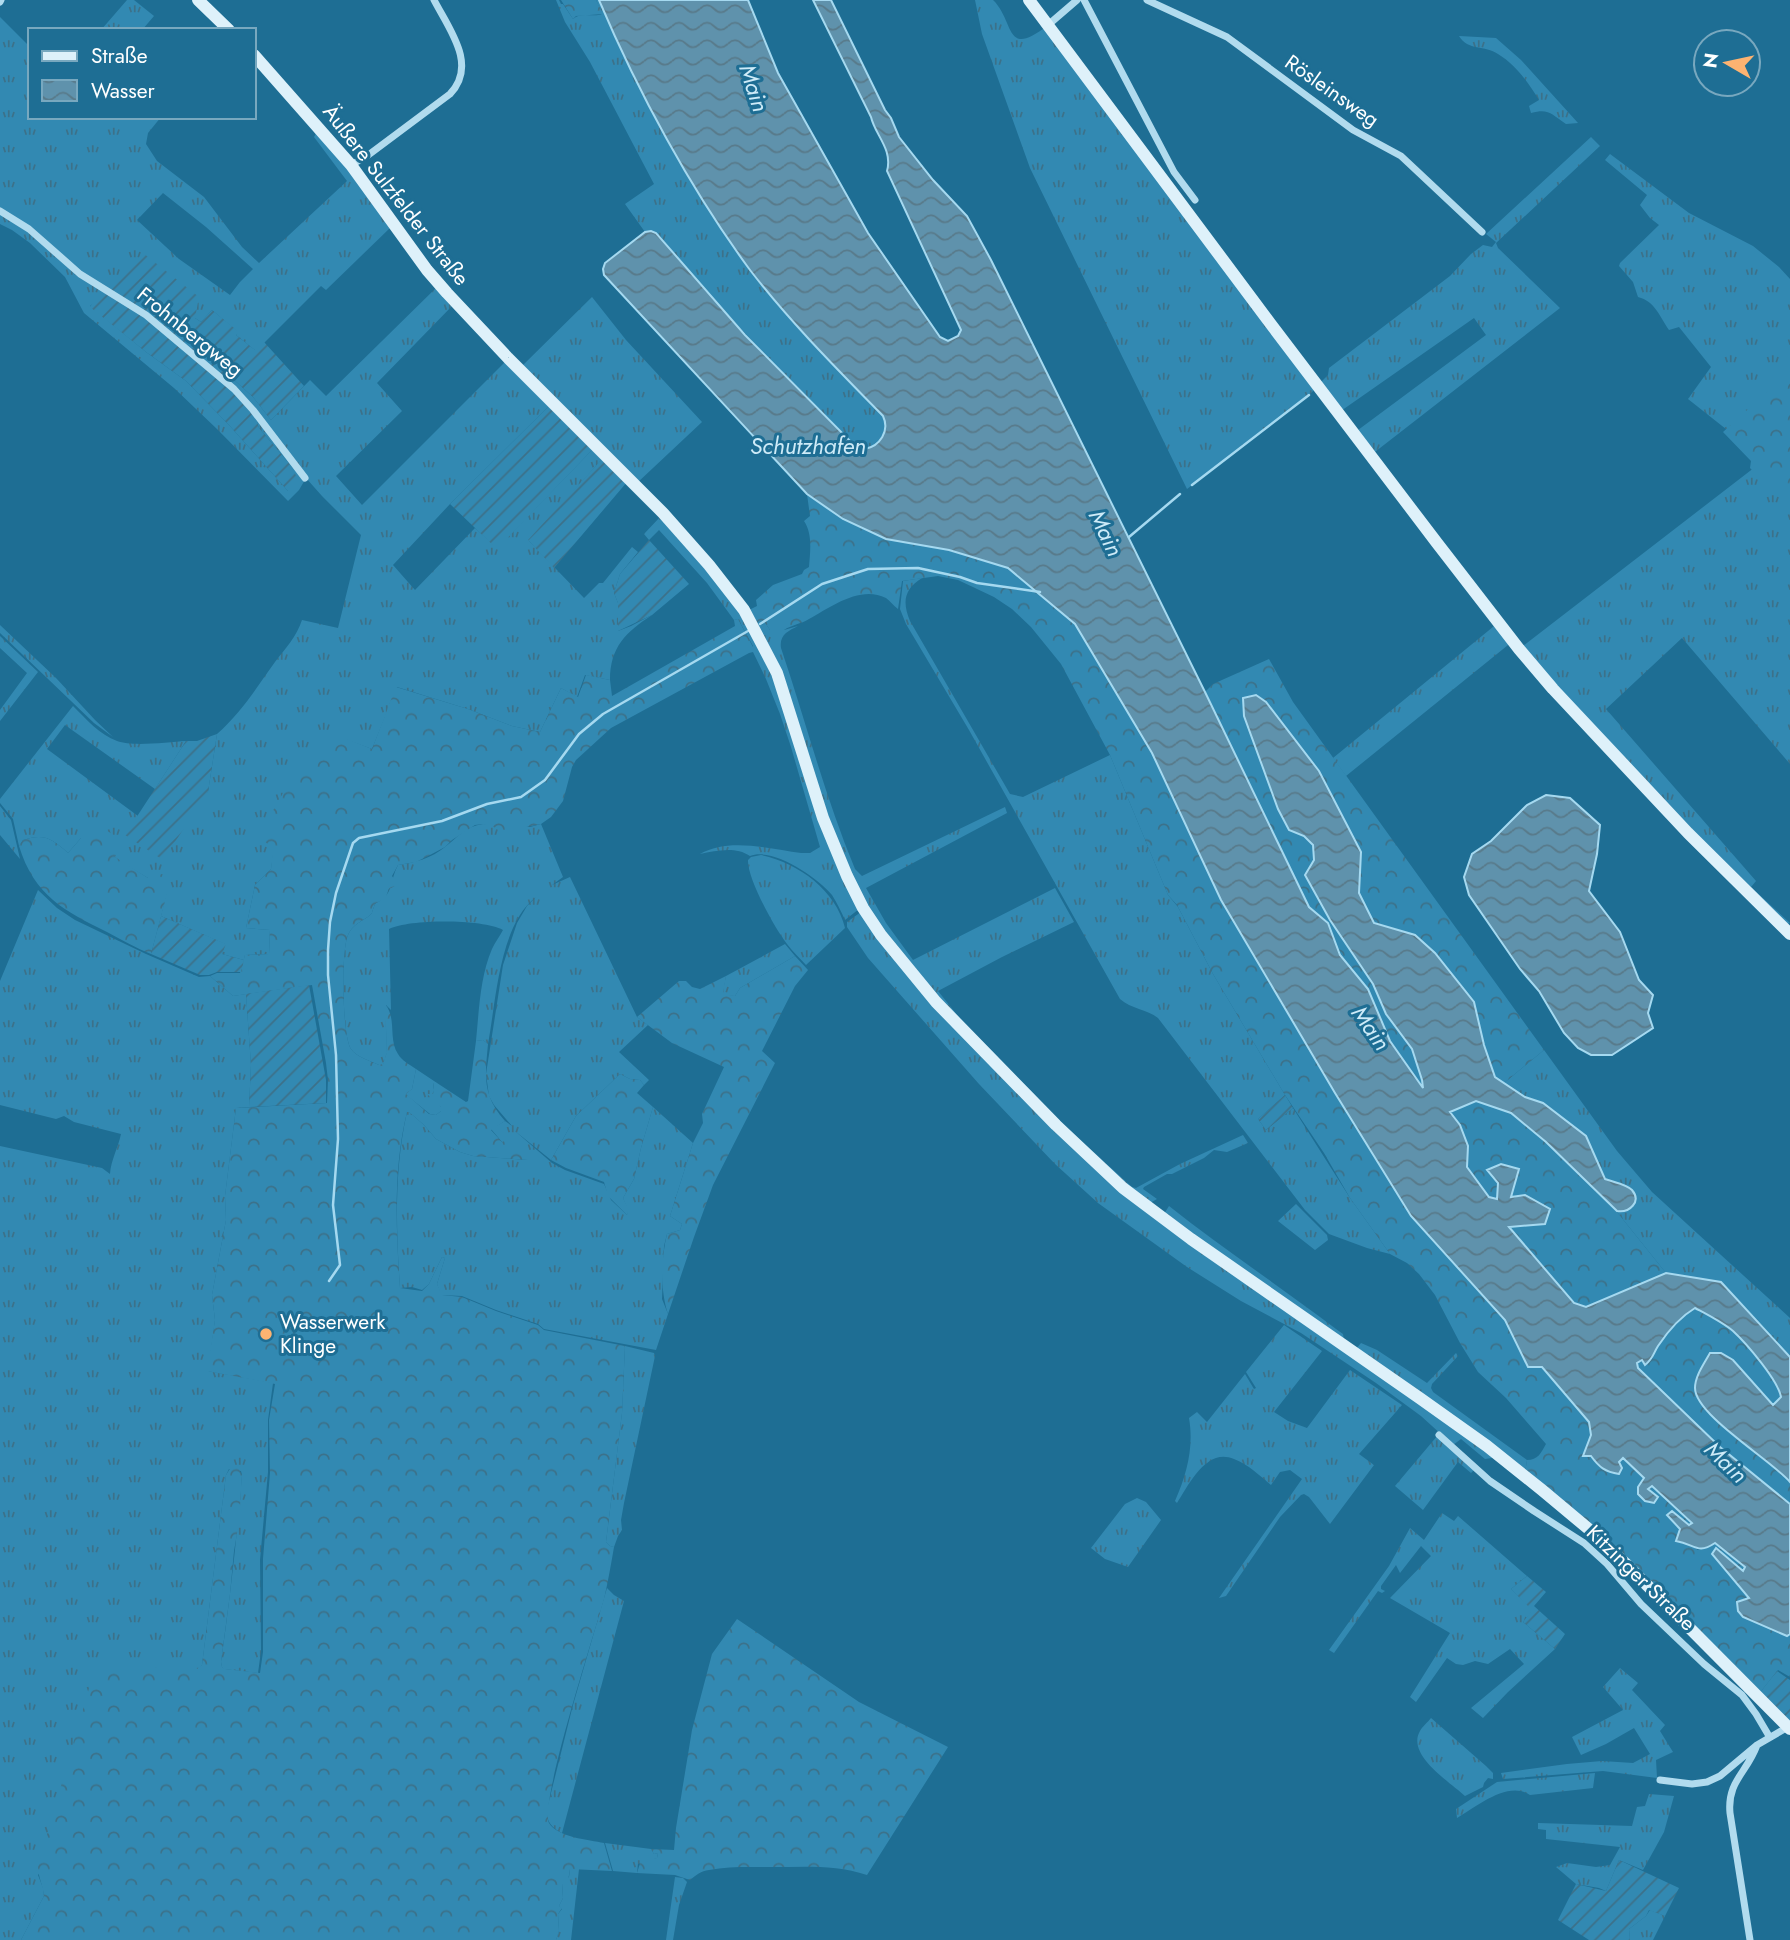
<svg xmlns="http://www.w3.org/2000/svg" width="1790" height="1940" viewBox="0 0 1790 1940" font-family="Jost,sans-serif">
<style>
.grass{fill:url(#grass-tufts);fill-rule:evenodd}
.forest{fill:url(#forest-crowns)}
.garden{fill:url(#garden-furrows)}
.water{fill:url(#water-waves);stroke:#a5d9f0;stroke-width:2}
.lines{fill:none;stroke-linecap:round;stroke-linejoin:round}
.stream{stroke:#a5d9f0;stroke-width:2.5}
.minor{stroke:#b1dbee;stroke-width:7}
.secondary{stroke:#def1fa;stroke-width:12}
.poi-dot{fill:#fdb371;stroke:#1e6e94;stroke-width:2.5}
.labels{text-anchor:middle;stroke-width:6;stroke-linejoin:round;paint-order:stroke}
.street-label{font-size:21px;fill:#fff;stroke:#1e6e94}
.poi-label{font-size:21px;fill:#fff;stroke:#1e6e94;text-anchor:start}
.water-label{font-size:23px;font-style:italic;fill:#ceebf8;stroke:#1e6e94}
</style>
<defs>
<pattern id="grass-tufts" width="24" height="20" patternUnits="userSpaceOnUse" patternTransform="scale(1.75)"><rect width="24" height="20" fill="#3289b2"/><path d="M3 7l-1-3M5 7V3M7 7l1-3M15 17l-1-3M17 17v-4M19 17l1-3" fill="none" stroke="#3c7189"/></pattern>
<pattern id="forest-crowns" width="20" height="18" patternUnits="userSpaceOnUse" patternTransform="scale(1.75)"><rect width="20" height="18" fill="#3289b2"/><path d="M2 6a3 3 0 1 1 6 0M12 15a3 3 0 1 1 6 0" fill="none" stroke="#3c7189"/></pattern>
<pattern id="garden-furrows" width="10" height="10" patternUnits="userSpaceOnUse" patternTransform="scale(1.75)"><rect width="10" height="10" fill="#3289b2"/><path d="M-1 1l2-2M0 10L10 0M9 11l2-2" fill="none" stroke="#3c7189"/></pattern>
<pattern id="water-waves" width="16" height="10" patternUnits="userSpaceOnUse" patternTransform="scale(1.75)"><rect width="16" height="10" fill="#5f92ac"/><path d="M0 5q4-4 8 0t8 0" fill="none" stroke="#587a8a"/></pattern>
</defs>
<rect width="100%" height="100%" fill="#1e6e94"/>
<path class="grass" d="M127,0H134L154,16L142,30H101Z
M556,0H559L561,4H563L573,19C582,11 593,18 602,14L596,0H599C641,94 689,187 750,270C790,322 837,369 883,416C890,432 880,446 865,449L852,443C785,377 720,309 660,236L651,231L645,232L625,204L654,184L590,62L565,22Z
M975,0H993C1015,21 1004,60 1048,25L1318,385L1328,375L1329,368L1450,276L1471,254L1483,245L1492,247L1496,242L1486,234L1591,137L1600,146L1496,243L1498,248L1560,308L1371,455L1354,433L1486,335L1474,318L1338,413L1318,386L1309,395L1187,489L1030,168L982,34Z
M0,17L30,47V117H161L148,133L146,144L157,161L204,197L242,247L259,263L347,181L314,137L318,130L392,226L326,290L321,286L256,351L236,335L238,332L212,310L201,322L195,318L108,292L90,306L146,352L186,381L229,425L288,491L293,468L259,428L257,423L261,420L226,383L231,377L253,397L271,420L310,380L326,396L438,286L454,304L377,383L402,411L336,476L362,505L507,360L551,404L450,504L393,565L415,590L475,528L497,548L594,448L603,458L529,541L584,598L599,583H603L632,547L638,552L620,574L614,593L618,603V631L631,626L652,615C626,632 610,647 610,680L585,675L577,697L561,688L540,732L512,726L468,709L397,687L372,749L337,736L274,848L271,869L255,885L246,928L270,930L269,954L245,955L244,960L222,954L225,944L161,916L170,879L148,878L81,838L68,853C52,839 45,833 23,840L19,846L13,819L0,803V799L73,706C86,719 100,735 117,741C132,747 169,742 186,741L155,789L65,725L47,749L138,816L126,835L208,792L217,734C241,713 257,687 275,662C285,649 297,636 302,620L338,628L361,535L322,496L306,478L299,490L288,501L217,429L174,388L84,313L65,277L30,243L12,230L0,224ZM163,193L206,227L253,269L240,282L230,295L179,259L137,220Z
M1459,36L1496,38L1521,60L1578,123L1566,124C1551,114 1549,108 1531,113L1529,106L1539,100C1528,82 1516,65 1498,54C1485,45 1468,51 1459,36Z
M1610,154L1689,213L1753,246L1779,267L1790,279V764L1682,638L1606,709L1756,881L1751,887L1790,923L1782,926L1519,649L1759,464L1731,433L1688,399L1711,367L1679,327L1669,330C1660,317 1655,301 1638,297L1633,282L1619,266L1620,263L1659,225L1650,218L1640,205L1647,195L1605,160Z
M592,297L626,340L702,422L637,483L521,367Z
M661,516L743,610L775,674L859,909L845,920C841,911 837,903 832,895C817,877 773,847 750,856C735,846 716,851 700,854C729,837 769,849 801,853H810L820,847L791,747L780,714L766,679L753,652V646L738,619L734,620L707,583L659,530L649,540L644,534Z
M922,578C904,589 902,602 910,621L1010,794L1023,797L1110,755L1168,895L1178,907L1213,974L1285,1095L1258,1119L1266,1130L1293,1108L1350,1198L1390,1254L1367,1248L1329,1234L1305,1210L1158,1018C1147,1009 1131,1009 1120,999L969,730L906,624L900,609L903,581Z
M1499,622L1513,641L1346,776L1333,758Z
M766,624L770,630H784L798,626C788,631 779,635 781,648C806,722 825,797 855,869L862,876L1005,807L1007,813L866,888L886,923L913,960L1055,888L1074,922L1002,957L938,991L958,1016L1068,1129L1132,1187L1136,1188L1180,1164L1243,1135L1248,1143L1227,1152L1214,1150L1204,1158L1172,1174H1167L1144,1187L1143,1189L1157,1199L1148,1204L1057,1125L891,945L849,875L755,625Z
M0,625L56,678L95,720L113,737L94,723L0,633Z
M0,636L38,672L0,721V710L27,673L0,648Z
M0,806L11,820L20,859L0,835Z
M483,824L530,827L541,824L563,877L552,885L570,877L637,1017L648,1025L619,1052L649,1080L644,1085L640,1080L630,1079L620,1074L576,1116L551,1160L515,1131L552,1163L565,1170L604,1184L611,1200L627,1215L628,1210L623,1198L634,1179L641,1148L653,1107L693,1143L670,1216L682,1224L680,1230L667,1234L664,1246L662,1299L668,1314L656,1350L544,1329L538,1324L496,1310L462,1296L441,1295L437,1284L445,1258L442,1257L429,1284L422,1290L412,1287L400,1288C396,1230 394,1170 407,1112L408,1111L424,1125L436,1139L460,1152L473,1156L528,1160L502,1142L491,1129L505,1121L512,1126L494,1105L489,1096L486,1074L503,965L517,923L527,906L536,897C499,925 496,1002 488,1044L483,1040L476,1041C479,1011 480,977 492,949C495,942 500,936 503,930C483,919 410,919 389,929L391,1010L386,1005L387,1053L383,1065H379C371,1061 356,1057 351,1049C342,1036 341,950 348,935C354,922 365,921 372,913C372,912 375,903 376,903C394,895 389,882 398,865C414,863 432,858 445,847C458,837 466,826 483,824Z
M761,855C798,863 836,890 845,928L806,965C800,958 793,952 787,944C775,929 747,878 748,860L751,857Z
M38,890L57,908L75,920L146,954L199,977L210,976L233,996L246,994L251,1065L249,1107L236,1108L225,1196L226,1220L212,1295L215,1320L208,1371L273,1383L268,1420V1472L260,1560L261,1651L258,1673L224,1669L222,1667L221,1662C230,1599 237,1537 242,1475L241,1471L229,1469L226,1475L202,1665L38,1875L43,1888L44,1896L21,1940H0V1146L102,1168L110,1174C111,1160 118,1148 121,1134L74,1122L64,1116L56,1119L0,1105V981Z
M861,912L880,936L1088,1161L1492,1454V1458L1485,1459L1461,1439L1453,1445L1421,1416L1376,1383L1301,1333L1241,1301L1187,1267L1098,1203L1055,1164L979,1084L868,958L847,927V922Z
M785,944L795,956L740,988L735,996L722,995L726,976Z
M1544,1050L1617,1151L1652,1192L1790,1318V1357L1721,1282L1666,1273L1613,1207L1622,1212L1605,1179L1586,1136L1543,1103L1525,1097L1504,1083Z
M416,1069L437,1083H433L434,1090L433,1095L441,1107V1111L436,1115L430,1114L405,1094L412,1089Z
M1296,1204L1327,1235L1328,1240L1315,1250L1278,1221Z
M1169,1206C1223,1249 1281,1287 1336,1329L1343,1334L1344,1340L1164,1214Z
M1284,1325L1322,1351L1274,1412L1288,1421L1307,1428L1350,1370L1402,1405L1359,1454L1374,1465L1330,1524L1309,1497L1304,1494L1301,1495L1280,1517L1226,1596L1219,1598L1302,1479L1290,1470L1280,1472L1271,1485C1260,1476 1248,1464 1234,1459C1207,1447 1189,1484 1177,1503L1175,1501C1187,1474 1194,1447 1189,1418L1197,1412L1207,1422L1245,1374L1254,1389L1256,1388L1246,1372Z
M1361,1343L1377,1350L1427,1383L1456,1353L1458,1356L1432,1384L1431,1388L1433,1392L1527,1460L1525,1473L1356,1349Z
M625,1346L654,1353L655,1356L624,1503L621,1520L622,1530L618,1536L614,1547L610,1546L606,1542L622,1413Z
M1438,1435L1475,1469L1471,1473L1458,1462L1423,1510L1395,1486Z
M1137,1498L1146,1502L1161,1520L1128,1567L1105,1559L1091,1548L1125,1504Z
M1442,1513L1454,1521L1458,1516L1527,1576L1511,1589L1533,1610L1523,1622L1555,1649L1508,1692L1483,1718L1471,1708L1524,1664L1510,1649L1488,1664L1475,1661L1463,1665L1456,1664L1447,1658L1416,1702L1410,1697L1450,1633L1390,1598L1431,1556L1421,1546L1400,1573L1396,1565L1381,1586V1589L1385,1591L1382,1593L1378,1591L1334,1653L1329,1650L1389,1566L1410,1528L1424,1540Z
M607,1588L614,1595L624,1601L562,1833C551,1827 546,1821 547,1809L573,1705Z
M1620,1668L1638,1683L1632,1690L1665,1725L1660,1731L1673,1752L1656,1760L1657,1778L1603,1771L1503,1779L1501,1773L1567,1764L1602,1761L1633,1763L1650,1754L1634,1728L1606,1744L1581,1755L1572,1737L1623,1710L1603,1687Z
M1431,1718L1486,1766L1493,1773V1779L1488,1778L1484,1783L1483,1787L1465,1796C1450,1782 1406,1755 1420,1731C1422,1727 1428,1722 1431,1718Z
M1595,1773L1593,1788L1530,1795C1508,1780 1476,1807 1457,1818L1456,1809L1497,1782Z
M1649,1794L1674,1796L1664,1832L1643,1870L1619,1860L1606,1891L1599,1888L1576,1884L1556,1867L1567,1863L1596,1867L1610,1865L1620,1847L1546,1839V1830L1538,1829V1823L1632,1826L1637,1807L1645,1806Z
M605,1843L651,1849L654,1854L658,1853L657,1858L638,1864L637,1873L613,1871Z
M570,1868L579,1869L571,1940H556L559,1931L558,1914L562,1909L559,1906L563,1898L562,1883L569,1877Z
M675,1877L683,1878L687,1882L679,1905L673,1940H666Z
M1650,1910L1665,1916L1653,1940H1630L1629,1929L1646,1916Z"/>
<path class="forest" d="M561,0H596L603,14L576,16L573,19Z
M1790,371V504L1762,473L1754,472L1750,468L1751,461L1723,432Z
M807,494L843,519L1008,568L1075,624L1152,753L1221,900L1335,1093L1411,1216L1505,1320L1528,1367H1541L1589,1422L1591,1435L1592,1456L1619,1462L1623,1458L1628,1464L1644,1478L1638,1487L1658,1497L1648,1489L1652,1486L1692,1523L1690,1526L1668,1516L1681,1529L1687,1543L1698,1550L1715,1543L1745,1568L1743,1571L1716,1549L1750,1599L1743,1617L1787,1636L1790,1634V1677L1778,1670L1758,1695L1525,1473L1527,1460C1538,1460 1541,1453 1546,1444L1506,1398L1478,1372L1460,1343L1435,1295L1419,1274L1407,1263L1390,1254L1350,1198L1324,1153L1285,1095L1213,974L1177,905L1168,895L1110,755L1061,664L1031,627L1012,609L994,597L958,580L938,576L902,581L898,609C894,606 890,601 886,598C860,585 831,607 809,619C801,624 791,625 784,630H770L766,624L755,625L747,611L757,606L756,600L773,585L802,574L804,570L809,567C810,553 813,534 804,521L810,516Z
M738,619L753,647V652L749,653L611,728L576,760L572,767L563,801L551,817L541,824L507,831L483,824L475,825L452,840L445,847L430,855L416,862L398,865L392,876L396,882L395,886L389,889L385,899L376,903C375,903 372,912 372,913C365,921 354,922 348,935C341,950 342,1036 351,1049C356,1057 371,1061 379,1065L383,1064L387,1052L385,1004C397,1018 388,1039 398,1054C402,1061 409,1064 416,1069L412,1089L406,1094L429,1114L436,1115L441,1111V1107L427,1094H433L434,1089L433,1082L437,1083L466,1102L468,1101L476,1041L483,1040L488,1044C485,1076 482,1095 505,1121L491,1130L502,1142L512,1138C520,1144 528,1149 528,1160L473,1156L460,1152L436,1139L424,1125L409,1112H407C393,1169 396,1230 400,1288L422,1291L429,1284L442,1257L445,1258L437,1284L442,1295L462,1297L496,1311L538,1325L544,1330L625,1346L622,1413L606,1542L610,1546L614,1547C611,1564 608,1582 604,1599C595,1632 539,1804 549,1823C557,1837 589,1840 604,1843L612,1871L570,1869L568,1881L562,1884L563,1898L559,1906L562,1908L558,1914L559,1931L556,1940H21L44,1896C43,1885 38,1877 38,1866L94,1671L98,1667L107,1665L197,1669L202,1665L226,1475L231,1467H238L242,1475L239,1522L234,1551L230,1594L221,1662L222,1667L225,1669L260,1673L263,1652V1559L270,1473L269,1420L275,1384L207,1371L215,1320L212,1295L226,1220L225,1196L236,1108L327,1103L328,1080L326,1063L312,985L233,996L210,976L217,973H240L245,955L269,954L270,930L246,928L255,885L271,869L273,848L260,838C273,808 288,781 311,757C318,749 329,742 337,735L372,749L396,687L468,709L512,726L540,732L561,688L578,697L586,675L610,680L612,696L735,626L734,620Z
M1269,659L1293,702L1544,1050L1504,1083L1495,1077L1484,1045L1415,935L1374,923L1359,893L1361,852L1244,698V716L1278,809L1289,830L1304,836L1313,845L1315,860L1330,920L1373,984L1386,1014L1412,1049L1422,1080L1423,1090L1390,1041L1368,989L1340,955L1328,923L1309,907L1205,692L1213,684Z
M94,828L109,832L124,842L115,857L148,878L162,874L171,879L151,954C136,948 122,940 107,932C64,911 34,895 19,846L23,840C45,833 52,839 68,853L81,838Z
M795,956L808,970L795,986L762,1051L775,1063L713,1185L694,1237L668,1314C660,1290 661,1259 667,1234L680,1230L682,1224L670,1216L693,1143L703,1123L702,1114L724,1067L672,1043L637,1017L679,981H686L692,987L700,989L726,976L723,994L735,996L740,988Z
M620,1074L630,1079L640,1080L644,1085L637,1093L653,1107L641,1148L634,1179L623,1198L629,1210L627,1215L608,1196L604,1182L566,1168L551,1160L576,1116Z
M1475,1101L1511,1113L1546,1142L1613,1207L1666,1273L1586,1308L1574,1303L1509,1226L1511,1197L1498,1183L1497,1199L1490,1198L1467,1166L1468,1146L1450,1112Z
M1696,1308C1707,1315 1719,1321 1730,1329C1743,1339 1778,1381 1781,1397L1774,1405L1733,1360L1705,1410L1788,1479L1790,1482V1504L1720,1447L1638,1368L1637,1362L1652,1360C1659,1339 1676,1320 1696,1308Z
M737,1619L859,1702L948,1747L867,1875C835,1864 803,1867 770,1867C750,1867 729,1866 709,1870C701,1871 696,1875 690,1880L675,1875L637,1873L641,1860L657,1858L658,1853L654,1854L651,1849L674,1850L676,1828L692,1730L712,1654Z"/>
<path class="garden" d="M143,253L199,297L195,318L201,322L212,310L239,332L236,335L255,350L264,342L304,386L271,420L253,397L232,378L226,383L261,420L257,423L259,428L293,468L296,476L291,491H288L229,425L186,381L146,352L90,307L103,288L109,292Z
M551,404L594,448L497,549L450,504Z
M603,458L627,482L554,568L528,540Z
M649,540L689,584L652,615L618,631V603L614,593L620,574Z
M217,734L208,792L163,860L125,835L186,741H197Z
M161,916L226,944L222,954L244,960L241,972H217L209,975H200L151,954Z
M309,985L326,1080V1103L249,1107L251,1065L246,994Z
M1285,1095L1293,1108L1266,1130L1258,1119Z
M1527,1576L1546,1592L1534,1606L1565,1634L1555,1649L1523,1622L1532,1610L1511,1589Z
M1777,1671L1790,1680V1720L1788,1724L1758,1695Z
M1619,1860L1679,1888L1665,1916L1649,1910L1646,1916L1629,1929L1630,1940H1589L1558,1920L1576,1884L1606,1891Z"/>
<path class="water" d="M599,0H748L778,73L868,233L940,337L948,341L958,336L961,330L887,171C893,149 875,135 871,117L813,0H831L885,110L891,118L899,137L933,180L967,216L991,260L1205,692L1309,907L1328,923L1340,955L1368,989L1390,1041L1423,1088L1422,1080L1412,1049L1386,1014L1373,984L1330,920L1305,875L1314,860L1313,845L1304,836L1289,830L1278,809L1244,716L1243,698L1256,695L1266,702L1319,771L1361,852L1359,893L1374,923L1415,935L1435,953L1474,1002L1484,1045L1495,1077L1525,1097L1543,1103L1586,1136L1605,1179C1613,1182 1626,1184 1632,1190C1642,1202 1629,1213 1617,1211L1546,1142L1511,1113L1476,1101L1450,1112L1460,1125L1468,1146L1467,1167L1489,1197L1497,1199L1498,1183L1487,1170L1501,1164L1519,1169L1511,1197L1525,1195L1550,1209L1545,1224L1509,1227L1574,1303L1586,1307L1666,1273L1721,1282L1790,1357V1482C1771,1460 1695,1415 1695,1388C1695,1376 1704,1364 1710,1353H1721L1733,1360L1773,1405L1781,1397C1778,1380 1746,1343 1733,1331C1722,1322 1708,1315 1695,1308C1680,1317 1668,1331 1658,1346C1653,1354 1653,1359 1645,1365L1642,1360L1637,1363L1638,1368L1720,1447L1790,1504V1634L1787,1636L1743,1617L1738,1611L1737,1602L1749,1598L1712,1554L1716,1548L1743,1571L1745,1567L1715,1543C1697,1555 1695,1544 1676,1541L1680,1529L1667,1515L1672,1511L1689,1525L1692,1523L1652,1486L1648,1489L1658,1497L1654,1503L1645,1501L1638,1494V1487L1644,1478L1623,1458L1619,1462L1622,1468L1619,1474C1605,1472 1599,1467 1591,1456H1583L1591,1435L1589,1422L1542,1367H1528L1505,1320L1411,1216L1335,1093L1221,900L1152,753L1075,624L1008,568L949,550L886,539L843,519L807,494L604,275L603,269L605,263L645,232L651,231L656,233L745,335L852,443L865,449C880,446 890,431 883,416C837,369 790,322 750,270C691,190 638,92 599,0Z
M1546,795L1570,798L1600,825L1597,854L1589,891L1620,932L1639,980L1653,995L1648,1013L1653,1028L1612,1055H1591L1578,1048L1564,1033L1539,991L1520,969L1469,895L1464,877L1472,854L1491,841L1527,805Z"/>
<g class="lines">
<path class="stream" d="M1192,485L1309,395
M1129,537L1180,494
M760,624L822,584L868,569L918,568L960,577L977,583L1040,592
M329,1281L340,1265L333,1205L338,1139L336,1055L328,975V950L330,922L336,893L353,843L359,838L442,821L487,804L521,797L545,780L579,734L603,714L748,631"/>
<path class="minor" d="M1084,0L1174,172L1195,200
M1147,0L1227,37L1353,130L1401,156L1482,232
M0,2L1,0
M1048,25L1077,0
M351,165L367,156L450,94C478,65 449,29 434,0
M0,211L29,229L80,274L146,315L234,389L253,410L305,478
M1439,1435L1490,1481L1534,1511L1584,1543L1607,1564L1641,1604L1704,1664L1742,1695L1756,1714L1769,1736
M1660,1780L1692,1784L1707,1782L1720,1776L1757,1745L1788,1727
M1750,1940L1730,1813C1727,1781 1747,1773 1757,1745"/>
<path class="secondary" d="M198,0L229,30
M1029,0L1270,323L1437,543L1519,649L1553,689L1688,833L1790,934
M254,55L351,165L427,270L447,293L508,358L663,513L709,565L744,610L777,673L823,818L847,876L863,908L881,935L936,1002L1056,1125L1123,1188L1191,1239L1421,1399L1487,1446L1542,1490L1591,1531L1625,1563L1790,1729"/>
</g>
<circle class="poi-dot" cx="266" cy="1334" r="7"/>
<g class="labels">
<g class="street-label">
<text transform="translate(1332 91) rotate(35)" y="7">Rösleinsweg</text>
<text transform="translate(396 195) rotate(52)" y="7">Äußere Sulzfelder Straße</text>
<text transform="translate(190 332) rotate(39)" y="7">Frohnbergweg</text>
<text transform="translate(1641 1578) rotate(44)" y="7">Kitzinger Straße</text>
</g>
<g class="poi-label">
<text x="280" y="1329">Wasserwerk<tspan x="280" dy="24">Klinge</tspan></text>
</g>
<g class="water-label">
<text transform="translate(754 88) rotate(72)" y="8">Main</text>
<text x="808" y="454">Schutzhafen</text>
<text transform="translate(1106 533) rotate(64)" y="8">Main</text>
<text transform="translate(1371 1028) rotate(55)" y="8">Main</text>
<text transform="translate(1726 1462) rotate(44)" y="8">Main</text>
</g>
</g>
<rect x="28" y="28" width="228" height="91" fill="#1e6e94" stroke="#78a8bf" stroke-width="2"/>
<rect x="42" y="51" width="35" height="10" fill="#def1fa" stroke="#78a8bf" stroke-width="2"/>
<text x="91" y="63" font-size="21" fill="#ffffff">Straße</text>
<rect x="42" y="80" width="35" height="21" fill="url(#water-waves)" stroke="#78a8bf" stroke-width="2"/>
<text x="91" y="98" font-size="21" fill="#ffffff">Wasser</text>
<g transform="translate(1727 63) rotate(279)"><circle r="33" fill="#1e6e94" stroke="#78a8bf" stroke-width="2"/>
<path d="M0-5L12 26L0 18L-12 26Z" fill="#fdb371"/>
<text y="-10" font-size="19" font-weight="bold" text-anchor="middle" fill="#ffffff">N</text>
</g>
</svg>
